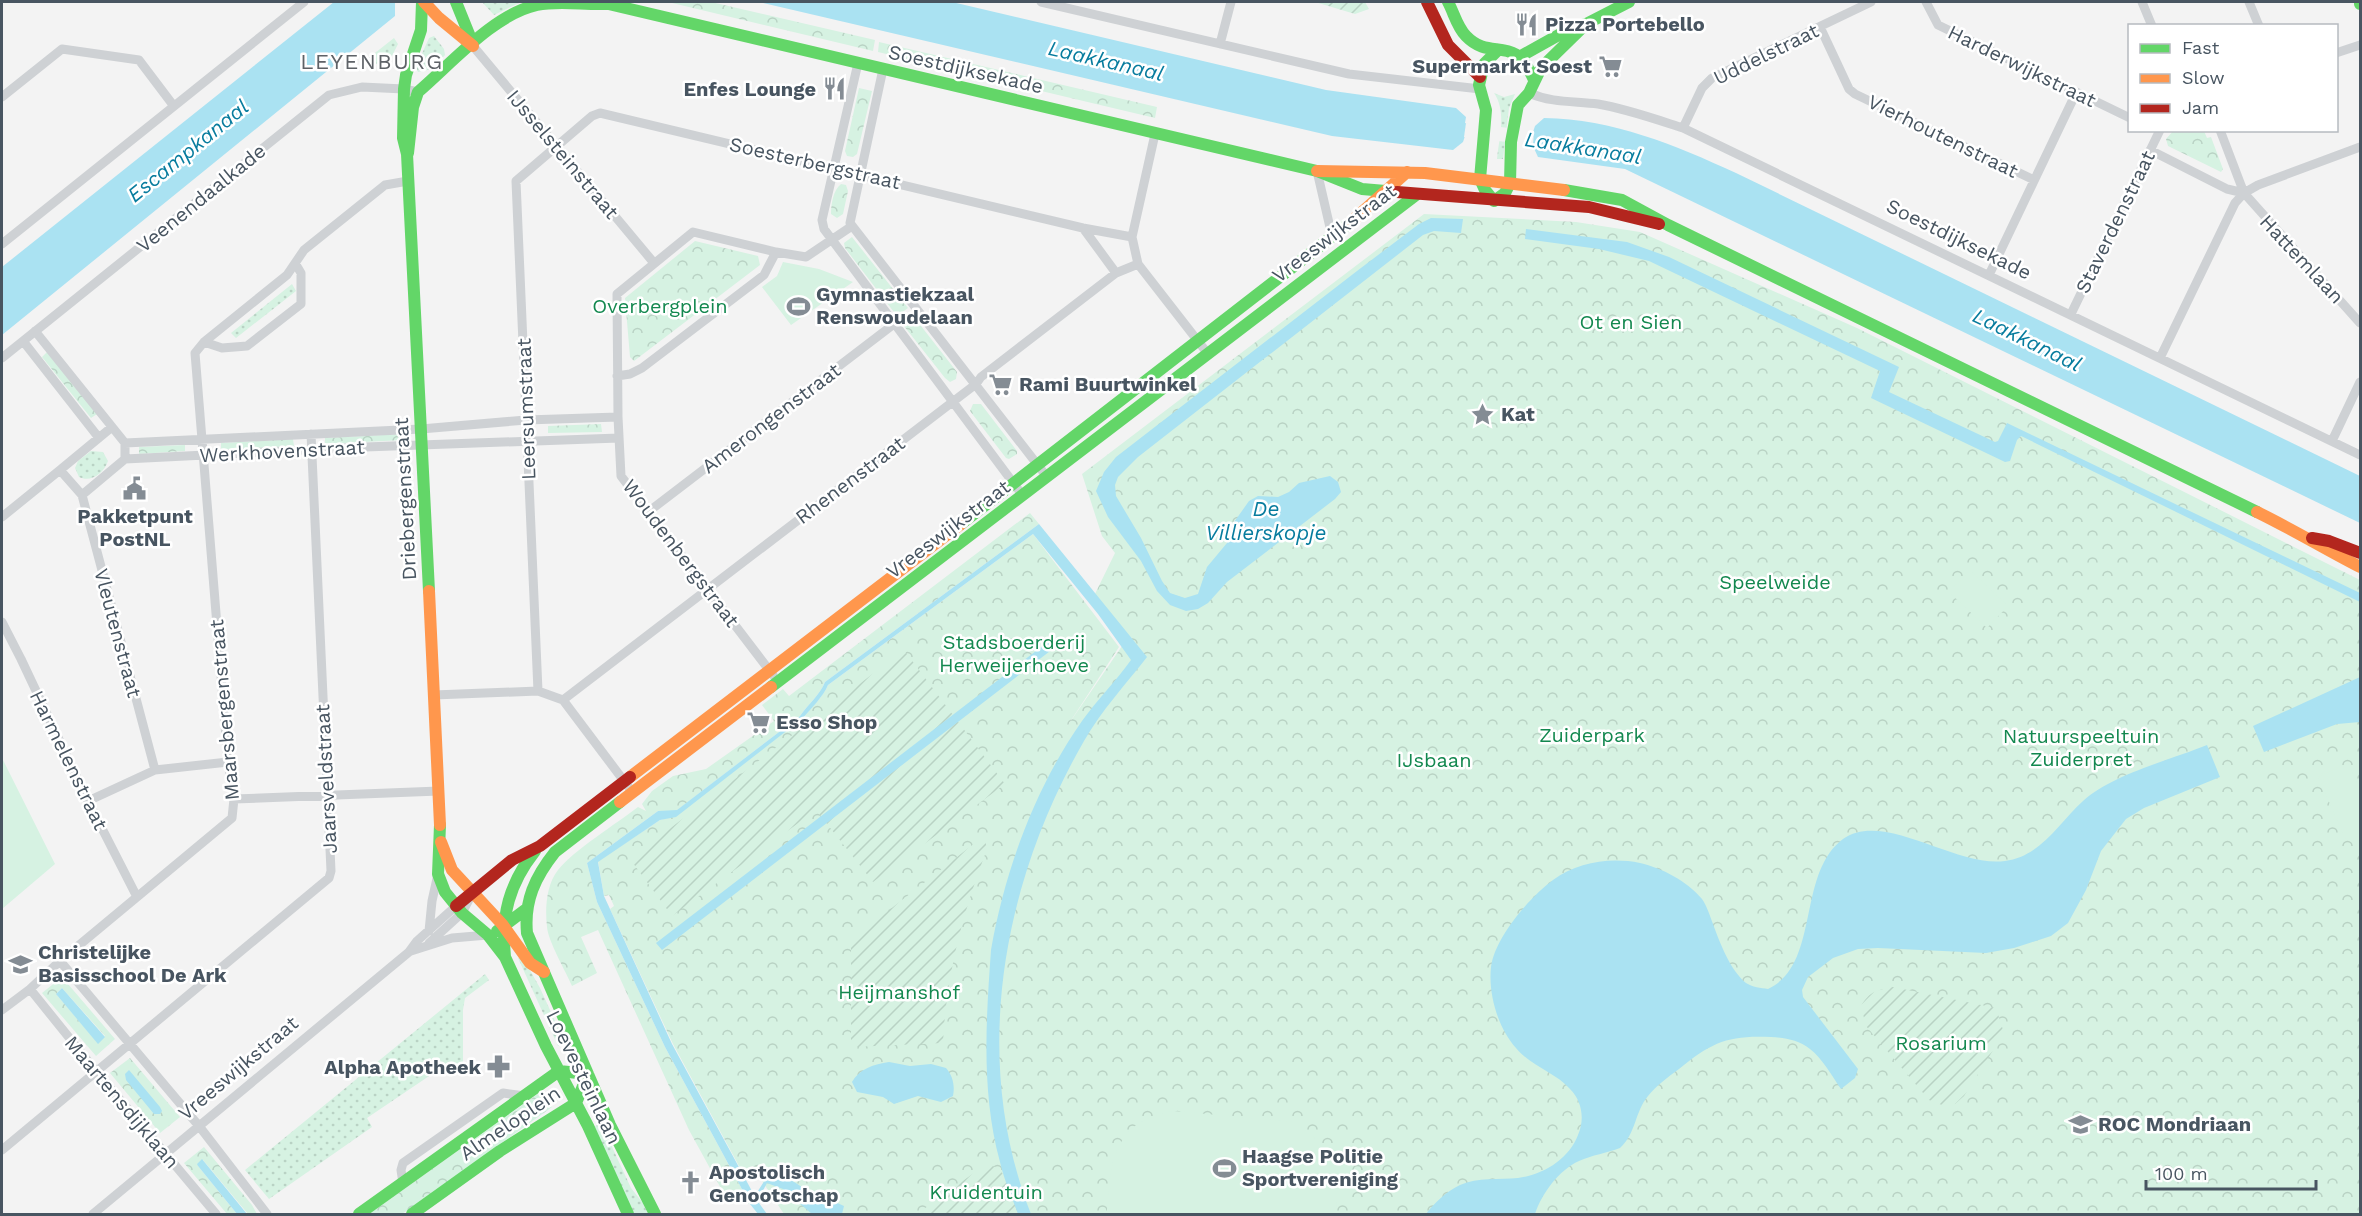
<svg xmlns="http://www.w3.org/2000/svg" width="2362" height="1216" viewBox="0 0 2362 1216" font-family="'Work Sans',sans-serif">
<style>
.grass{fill:url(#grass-dots)}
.forest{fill:url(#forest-crowns);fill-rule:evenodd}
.garden{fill:url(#garden-furrows)}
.pitch{fill:#d6f2e2}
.water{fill:#aae2f2}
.pier{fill:#f3f3f3}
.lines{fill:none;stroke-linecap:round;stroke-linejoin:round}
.street{stroke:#ced1d4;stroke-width:9}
.fast{stroke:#63d668;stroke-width:12}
.slow{stroke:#ff974d;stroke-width:12}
.jam{stroke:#b3261e;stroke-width:12}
.labels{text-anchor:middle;stroke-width:5;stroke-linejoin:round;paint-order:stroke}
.poi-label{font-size:20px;font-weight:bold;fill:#485561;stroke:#fff;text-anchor:start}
.street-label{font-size:20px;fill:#485561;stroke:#fff}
.park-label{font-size:20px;fill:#13884f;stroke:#fff}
.water-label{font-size:21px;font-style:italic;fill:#077c9e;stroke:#fff}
.quarter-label{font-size:22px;letter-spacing:1.5px;fill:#5e6267;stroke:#fff}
</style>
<defs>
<pattern id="grass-dots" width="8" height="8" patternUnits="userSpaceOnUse" patternTransform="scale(1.5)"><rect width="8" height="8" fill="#d6f2e2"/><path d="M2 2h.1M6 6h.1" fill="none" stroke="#b9d2c4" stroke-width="1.8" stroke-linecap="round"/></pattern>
<pattern id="forest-crowns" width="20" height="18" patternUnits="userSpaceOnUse" patternTransform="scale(1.5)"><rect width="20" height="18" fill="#d6f2e2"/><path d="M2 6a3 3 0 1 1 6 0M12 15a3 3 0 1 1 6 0" fill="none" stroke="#b9d2c4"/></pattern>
<pattern id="garden-furrows" width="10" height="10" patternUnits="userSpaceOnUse" patternTransform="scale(1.5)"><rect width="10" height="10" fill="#d6f2e2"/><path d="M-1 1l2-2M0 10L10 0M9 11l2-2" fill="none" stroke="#b9d2c4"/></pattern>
</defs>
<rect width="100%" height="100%" fill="#f3f3f3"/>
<path class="grass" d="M482,2H521L494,15Z
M434,36L444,49L445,55L432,69L418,72L416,67L429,38Z
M394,38L398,44L389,62L362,66L361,64Z
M1494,93L1504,97L1515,94L1509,108L1503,159H1497C1499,137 1507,112 1494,93Z
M292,284L296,291L236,338L231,333Z
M91,451L103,452L108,461C104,473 91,483 79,477L75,468L78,461Z
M522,956L540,988L565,1043L558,1046L518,958Z
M485,974L489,980L465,998L463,1010V1063L447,1075L441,1068L367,1118L372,1127L269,1199L245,1170Z
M601,1123L631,1188L643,1203L648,1214H634L594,1127Z"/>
<path class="forest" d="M668,2H711L875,40L873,51Z
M879,42L1157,107L1155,118L878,52Z
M859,88L872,91L857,154L853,157L847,156L845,151Z
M2173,131H2204L2207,138L2211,137L2223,169L2221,172L2168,146L2166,139Z
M841,184L846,185L848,191L843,214L837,218L831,214C831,205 833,190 841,184Z
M1424,214L1576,222L1640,232L1857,328L2360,580V1214H784L752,1166L746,1179L673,1044L610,909L614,906L609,895L604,896L598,861L660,820L671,817L805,716C813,705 823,697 828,685L1033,534L1119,647L1066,728L1122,646L1093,598L1115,553L1102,536L1082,474Z
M852,237L908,308L897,316L845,248L844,243Z
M695,241L758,256L760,265L634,361L630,357L625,298Z
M914,317L957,372L956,379L950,382L945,378L904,326Z
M47,352L97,414L91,418L42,357Z
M973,404H981L1017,451V454L1009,459L1006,458L970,411Z
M601,424L602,432L548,433V426Z
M403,434V440L325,444V438Z
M293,439L294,446L221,450V443Z
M185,445V451L139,454V447Z
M1030,513L1039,524L825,682C820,695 808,704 800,716L676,811H658L587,863L597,902L665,1047L750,1204L729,1203L689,1130L598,930L581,937L597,973L572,986C566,972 548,941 547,927C545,909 546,885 558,870C574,850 616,824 638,807L646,811L642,804L652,791L673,776L706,769L774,721L762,705L783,689L789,696Z
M62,977L115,1039L96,1056L42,993ZM62,988L105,1036L98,1043L56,994Z
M130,1058L180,1117L160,1133L110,1073Z
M542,1091L552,1107L402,1214H369Z
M204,1147L252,1205L257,1214H248L203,1160L198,1166L237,1214H227L184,1163Z"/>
<path class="garden" d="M1315,2H1365L1369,9L1355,14Z
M904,650L1005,784L873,882L816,810L672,916L630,859Z
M980,839L985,840L987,849C963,912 946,975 943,1043L852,1047L851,1045V940Z
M1893,987L1996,1008L2004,1033L1964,1096L1955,1104L1942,1105L1929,1100L1866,1026L1861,1006C1870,991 1877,990 1893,987Z
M985,1165C1008,1163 1012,1198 1018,1214H917Z"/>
<path class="pitch" d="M783,262L819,269L853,282L791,325L762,287L777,276Z
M1970,570L2008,606L1987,628L1949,592Z
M2,758L55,864L2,909Z
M2348,763L2360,790V833L2346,840L2318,777Z
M1174,1111L1294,1122L1313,1136L1332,1161L1337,1174L1336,1214H1107C1110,1163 1113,1120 1174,1111Z"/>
<path class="water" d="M334,2H398L395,3V16L2,335V267Z
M759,2H952L1326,90L1456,108L1466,117L1465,123L1468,124L1533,132L1535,126L1544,118C1613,119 1675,145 1736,173L2360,476V523L1625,169L1538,157L1532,144L1465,136L1463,142L1453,150L1332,136Z
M1431,218L1463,219L1461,233L1434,231L1423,235L1138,457L1118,477L1115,485L1116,496L1141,538L1162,581L1170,593L1185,598L1198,594L1207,567L1227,543L1232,525L1249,501L1258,496L1278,497L1289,492L1299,483L1330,476L1338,482L1341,492L1335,499L1227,582L1208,603L1198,609L1186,611L1170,605L1157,591L1141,561L1108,517L1096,491L1104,472L1116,457L1357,271L1419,224Z
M1526,229L1627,242L1669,257L1899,367L1889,392L1995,442L1998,441L2007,423L2360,593V602L2021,436L2017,440L2010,461L2005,462L1871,398L1880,371L1649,261L1599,249L1525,239Z
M1039,524L1147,657C1126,684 1101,711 1084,741C1002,883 970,1059 1031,1214H1018C1012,1197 1004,1180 1000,1162C981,1092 986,1021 991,950C1005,870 1035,788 1082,721C1097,700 1116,681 1131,660L1098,614L1033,534L828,685C823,697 812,707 803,718L676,817L660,820L598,862L604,896L672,1044L753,1193L756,1194L765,1180L764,1174C779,1166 805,1192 821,1198C828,1201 837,1202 844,1206L842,1214H812L783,1189L767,1183L759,1198V1203L767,1214H758L750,1204L665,1047L597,902L587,863L658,811L677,810L800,716C808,704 820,695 825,682Z
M1049,641L1054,648L662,950L656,943Z
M2360,677V722L2337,724L2264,752L2253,726Z
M2207,745L2220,777L2144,808L2126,819L2101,851L2086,890L2068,923L2051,936L2014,948L1986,953L1878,948L1858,949L1833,958L1808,977L1802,990L1803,997L1858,1069L1855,1078L1841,1089C1832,1076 1822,1058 1810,1049C1798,1040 1786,1038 1771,1037C1728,1035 1712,1042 1679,1069C1668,1077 1657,1085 1648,1096C1635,1111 1636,1134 1620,1148C1607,1153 1592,1155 1579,1161C1559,1170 1542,1193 1535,1214H1426C1435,1202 1446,1192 1460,1185C1478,1177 1499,1180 1518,1178C1543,1175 1569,1159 1578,1135C1585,1119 1582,1101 1570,1089C1555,1072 1532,1067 1516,1048C1498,1028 1488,994 1491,967C1495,937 1529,898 1553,880C1578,862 1610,857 1640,863C1662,868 1687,881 1702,899C1707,906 1710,916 1713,924C1720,943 1730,970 1746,983C1752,987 1761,988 1768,989C1821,964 1796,874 1843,839C1884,810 1956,868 2005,861C2040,857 2059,823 2083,801C2111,775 2170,760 2207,745Z
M62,988L105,1037L98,1044L56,994Z
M889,1062L910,1066L931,1064L946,1068C953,1076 955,1086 953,1096L941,1102L918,1096L894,1104L883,1097L857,1092L852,1082C859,1069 874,1064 889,1062Z
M129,1070L160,1107L162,1111L160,1114H154L126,1080L125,1074Z
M202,1159L247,1214H248H237L198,1166L197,1164Z"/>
<path class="pier" d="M1466,123L1534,131L1533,145L1464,137Z"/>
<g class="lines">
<path class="street" d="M1041,2L1349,74L1480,89
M1926,2L1938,25L2130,118
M2142,2L2152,26
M2249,2L2259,26
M1820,27L1849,89L1855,94L2034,180
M1220,44L1231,2
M473,46L654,263
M2336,53L2360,45
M858,63L822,220L824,229L1023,496
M883,69L850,223L1047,477
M1529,93C1552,103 1574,101 1598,104C1627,109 1655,119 1683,128L2360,455
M2,97L62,49L139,60L173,105
M1683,128L1702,88L1712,78L1871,2
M2220,130L2244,193L2360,323
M1155,134L1132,237L1138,264L1208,354
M2150,150L2227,189L2244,193
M1317,171L1332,236
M1083,228L1116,273
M2,244L304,2
M1989,275L2076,93
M2071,314L2160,130
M35,331L125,443V459
M23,341L99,438
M204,342L222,348L247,346L301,304V273L295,263
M2,358L329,95L362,87L404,89L418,92
M2160,358L2235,203L2244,193L2258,185L2360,147
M617,376L630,374L642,368L764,275L776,252
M112,427L60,470L82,495L125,459
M2332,441L2360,382
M125,443L421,429L526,420L618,417
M125,459L365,447L619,438
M82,495L155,770
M648,512L894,324
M2,517L60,470
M2,622L21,659L88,801L137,897
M773,675L621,476L618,417L617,294L693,232L776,252L806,257L852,226
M538,691L516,181L592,116L600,113L1083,228L1132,237
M434,695L538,691L563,700L633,793
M563,700L976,384L981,377L1116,273L1138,264
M234,799L439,791
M88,801L155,770L228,762
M429,931L432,901L438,874
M429,943L462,913L471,896
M411,951L452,938L488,935
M60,961L199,1126L267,1214
M30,989L96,1071L216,1214
M2,1010L30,989L60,961L232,818L234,799L228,762L195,353L204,342L287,275L304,250L385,185L408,181
M2,1150L329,878L331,871L311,434
M403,1183L401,1170L403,1163L503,1093L525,1096
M93,1214L409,952L417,941L456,906"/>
<path class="fast" d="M422,2L421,30L406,75L404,89L403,138L407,154L429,591
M456,2L473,44
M600,2L1317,171L1362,189L1397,192
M1448,2C1454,13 1457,27 1466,36C1492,63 1513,31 1534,80
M2360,2V4
M1521,56L1573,27L1586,24L1629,2
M408,153L413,107L418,92C451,64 494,14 537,5C559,0 583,5 606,4
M1564,190L1622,200L1668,225L2257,512
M1494,201L1505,193L1510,183L1511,142L1518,105L1529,93L1541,68L1586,24
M1494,201L1485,190L1480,179L1486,110L1479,85L1484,64L1498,50
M961,524L1351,222
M771,687L1416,195
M620,802L555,852C535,877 524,901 527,933L610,1125L655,1214
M440,825L438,874L445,892L462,913L488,935L505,957L546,1046L588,1126L628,1214
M497,931L525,910
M505,957C501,915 509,884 535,851
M359,1214L559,1071L588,1074
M412,1214L500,1151L576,1103L588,1074"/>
<path class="slow" d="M424,2L439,18L473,46
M1317,171L1425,173L1564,190
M1351,222L1407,172
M2257,512C2292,529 2325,549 2360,567
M429,591L440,825
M630,777L961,524
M620,802L771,687
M441,842L452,870L502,924L530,963L544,972"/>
<path class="jam" d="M1427,2L1448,45L1480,77
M1397,192L1589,207L1659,224
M2312,538L2329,541L2360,553
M456,906L512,860L540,846L630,777"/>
</g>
<defs>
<symbol id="restaurant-bare" viewBox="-9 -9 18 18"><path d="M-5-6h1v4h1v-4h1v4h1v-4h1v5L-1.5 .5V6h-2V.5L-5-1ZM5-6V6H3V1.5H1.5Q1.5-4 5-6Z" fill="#848c94" stroke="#fff" stroke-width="2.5" paint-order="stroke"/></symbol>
<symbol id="supermarket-bare" viewBox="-9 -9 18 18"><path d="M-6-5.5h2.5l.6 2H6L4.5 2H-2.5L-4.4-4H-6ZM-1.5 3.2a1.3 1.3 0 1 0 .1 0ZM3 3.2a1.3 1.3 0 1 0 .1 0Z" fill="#848c94" stroke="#fff" stroke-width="2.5" paint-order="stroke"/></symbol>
<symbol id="stadium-bare" viewBox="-9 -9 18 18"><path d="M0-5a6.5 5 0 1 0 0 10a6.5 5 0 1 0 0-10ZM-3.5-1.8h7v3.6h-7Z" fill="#848c94" stroke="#fff" stroke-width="2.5" paint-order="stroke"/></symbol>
<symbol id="sight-bare" viewBox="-9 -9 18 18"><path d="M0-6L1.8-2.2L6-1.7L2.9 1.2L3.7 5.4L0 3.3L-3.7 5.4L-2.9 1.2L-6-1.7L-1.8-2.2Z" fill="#848c94" stroke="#fff" stroke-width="2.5" paint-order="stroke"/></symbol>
<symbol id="civic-bare" viewBox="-9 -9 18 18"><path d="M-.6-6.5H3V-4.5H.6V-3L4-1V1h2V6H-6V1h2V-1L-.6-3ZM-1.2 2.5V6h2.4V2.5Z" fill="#848c94" stroke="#fff" stroke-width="2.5" paint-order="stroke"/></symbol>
<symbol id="school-bare" viewBox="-9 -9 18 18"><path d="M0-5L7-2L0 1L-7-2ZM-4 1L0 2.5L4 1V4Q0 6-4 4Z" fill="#848c94" stroke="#fff" stroke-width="2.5" paint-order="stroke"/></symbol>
<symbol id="pharmacy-bare" viewBox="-9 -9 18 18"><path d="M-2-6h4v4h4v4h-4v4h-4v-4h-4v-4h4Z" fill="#848c94" stroke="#fff" stroke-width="2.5" paint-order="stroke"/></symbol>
<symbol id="university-bare" viewBox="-9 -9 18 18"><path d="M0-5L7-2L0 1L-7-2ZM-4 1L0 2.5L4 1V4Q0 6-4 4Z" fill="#848c94" stroke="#fff" stroke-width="2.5" paint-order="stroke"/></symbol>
<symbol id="church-bare" viewBox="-9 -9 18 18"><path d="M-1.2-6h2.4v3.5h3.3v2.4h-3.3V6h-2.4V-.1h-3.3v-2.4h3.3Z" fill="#848c94" stroke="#fff" stroke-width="2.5" paint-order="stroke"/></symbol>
</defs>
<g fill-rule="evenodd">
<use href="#restaurant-bare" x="1510" y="8" width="33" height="33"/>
<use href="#supermarket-bare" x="1594" y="50" width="33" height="33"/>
<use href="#restaurant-bare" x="818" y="72" width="33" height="33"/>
<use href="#stadium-bare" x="782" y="290" width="33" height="33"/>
<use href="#supermarket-bare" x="984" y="368" width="33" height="33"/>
<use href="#sight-bare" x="1466" y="398" width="33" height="33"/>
<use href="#civic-bare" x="118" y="472" width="33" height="33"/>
<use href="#supermarket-bare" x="742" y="706" width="33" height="33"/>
<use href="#school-bare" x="4" y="948" width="33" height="33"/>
<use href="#pharmacy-bare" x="482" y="1050" width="33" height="33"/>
<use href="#university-bare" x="2064" y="1108" width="33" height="33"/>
<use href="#stadium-bare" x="1208" y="1152" width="33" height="33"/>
<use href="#church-bare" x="674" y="1166" width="33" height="33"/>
</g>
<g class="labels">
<g class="poi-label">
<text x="1545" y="31">Pizza Portebello</text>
<text x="1592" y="73" text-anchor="end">Supermarkt Soest</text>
<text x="816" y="96" text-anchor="end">Enfes Lounge</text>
<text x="816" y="301">Gymnastiekzaal<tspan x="816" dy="23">Renswoudelaan</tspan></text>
<text x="1019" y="391">Rami Buurtwinkel</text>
<text x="1501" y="421">Kat</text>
<text x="135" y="523" text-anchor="middle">Pakketpunt<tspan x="135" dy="23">PostNL</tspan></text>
<text x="776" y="729">Esso Shop</text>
<text x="38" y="959">Christelijke<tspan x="38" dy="23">Basisschool De Ark</tspan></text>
<text x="481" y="1074" text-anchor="end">Alpha Apotheek</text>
<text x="2098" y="1131">ROC Mondriaan</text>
<text x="1242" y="1163">Haagse Politie<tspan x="1242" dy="23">Sportvereniging</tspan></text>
<text x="709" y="1179">Apostolisch<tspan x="709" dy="23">Genootschap</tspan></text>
</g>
<g class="street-label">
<text transform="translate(1766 54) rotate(-26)" y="7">Uddelstraat</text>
<text transform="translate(2022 66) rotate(26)" y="7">Harderwijkstraat</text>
<text transform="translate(966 69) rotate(13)" y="7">Soestdijksekade</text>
<text transform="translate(1943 136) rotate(26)" y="7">Vierhoutenstraat</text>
<text transform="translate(563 154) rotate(50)" y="7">IJsselsteinstraat</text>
<text transform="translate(815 163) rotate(13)" y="7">Soesterbergstraat</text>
<text transform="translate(201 198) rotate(-39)" y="7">Veenendaalkade</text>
<text transform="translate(2115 222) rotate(-64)" y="7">Staverdenstraat</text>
<text transform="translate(1334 233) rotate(-37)" y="7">Vreeswijkstraat</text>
<text transform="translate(1959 239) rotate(26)" y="7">Soestdijksekade</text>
<text transform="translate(2302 259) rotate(47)" y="7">Hattemlaan</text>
<text transform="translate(526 409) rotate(-92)" y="7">Leersumstraat</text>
<text transform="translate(771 418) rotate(-37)" y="7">Amerongenstraat</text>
<text transform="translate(282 451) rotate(-3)" y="7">Werkhovenstraat</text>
<text transform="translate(850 480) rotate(-37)" y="7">Rhenenstraat</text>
<text transform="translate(405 499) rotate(-93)" y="7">Driebergenstraat</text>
<text transform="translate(948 529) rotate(-37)" y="7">Vreeswijkstraat</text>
<text transform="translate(681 553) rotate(53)" y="7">Woudenbergstraat</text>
<text transform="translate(118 633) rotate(75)" y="7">Vleutenstraat</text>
<text transform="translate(224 710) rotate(-95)" y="7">Maarsbergenstraat</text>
<text transform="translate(69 760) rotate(64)" y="7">Harmelenstraat</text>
<text transform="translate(326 779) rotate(-93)" y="7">Jaarsveldstraat</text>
<text transform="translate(238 1068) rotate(-40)" y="7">Vreeswijkstraat</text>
<text transform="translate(584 1077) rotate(64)" y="7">Loevesteinlaan</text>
<text transform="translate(122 1102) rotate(50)" y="7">Maartensdijklaan</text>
<text transform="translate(510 1123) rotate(-34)" y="7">Almeloplein</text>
</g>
<g class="park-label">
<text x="660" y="313">Overbergplein</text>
<text x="1631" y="329">Ot en Sien</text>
<text x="1775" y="589">Speelweide</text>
<text x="1014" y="649">Stadsboerderij<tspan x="1014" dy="23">Herweijerhoeve</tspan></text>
<text x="1592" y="742">Zuiderpark</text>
<text x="2081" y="743">Natuurspeeltuin<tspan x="2081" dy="23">Zuiderpret</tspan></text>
<text x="1434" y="767">IJsbaan</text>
<text x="899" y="999">Heijmanshof</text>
<text x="1941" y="1050">Rosarium</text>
<text x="986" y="1199">Kruidentuin</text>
</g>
<g class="water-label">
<text transform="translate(1106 61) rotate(13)" y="7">Laakkanaal</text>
<text transform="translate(1583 148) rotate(9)" y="7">Laakkanaal</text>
<text transform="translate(188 151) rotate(-39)" y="7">Escampkanaal</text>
<text transform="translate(2027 340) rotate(26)" y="7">Laakkanaal</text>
<text x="1266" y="516">De<tspan x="1266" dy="24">Villierskopje</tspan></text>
</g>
<g class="quarter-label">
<text x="372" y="69">LEYENBURG</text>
</g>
</g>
<rect width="2362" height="1216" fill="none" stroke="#485561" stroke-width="6"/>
<rect x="2128" y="24" width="210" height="108" fill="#ffffff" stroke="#b6bbc0" stroke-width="1.5"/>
<rect x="2140" y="44" width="30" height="9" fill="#63d668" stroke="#b6bbc0" stroke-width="1.5"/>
<text x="2182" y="54" font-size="18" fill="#485561">Fast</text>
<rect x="2140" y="74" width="30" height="9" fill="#ff974d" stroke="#b6bbc0" stroke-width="1.5"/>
<text x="2182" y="84" font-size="18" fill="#485561">Slow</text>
<rect x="2140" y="104" width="30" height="9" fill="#b3261e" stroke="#b6bbc0" stroke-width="1.5"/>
<text x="2182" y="114" font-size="18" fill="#485561">Jam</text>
<path d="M2146 1180v9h170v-9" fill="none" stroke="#485561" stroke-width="3"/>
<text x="2155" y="1180" font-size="18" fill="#485561" stroke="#ffffff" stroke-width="4.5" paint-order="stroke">100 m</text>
</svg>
